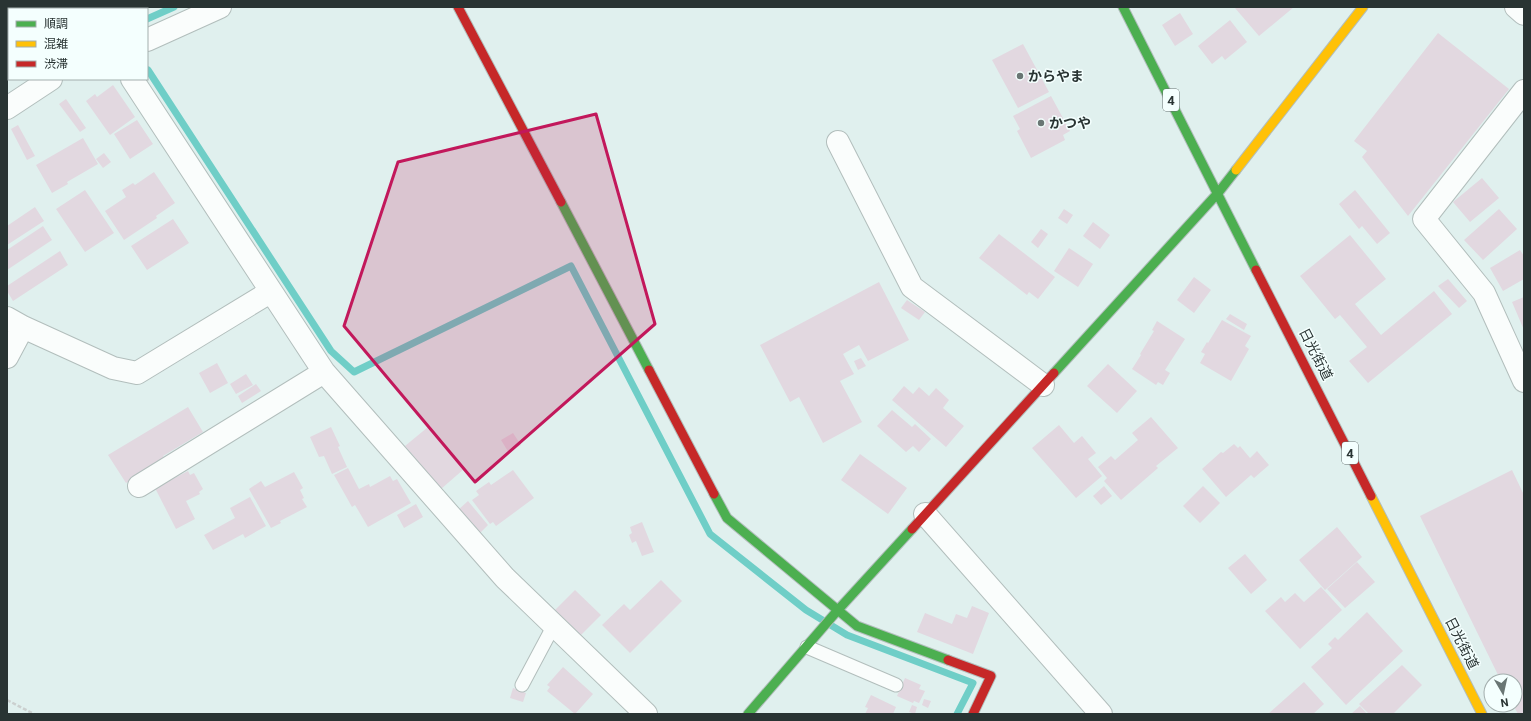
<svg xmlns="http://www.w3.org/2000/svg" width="1531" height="721" viewBox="0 0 1531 721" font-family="Roboto,'Noto Sans JP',sans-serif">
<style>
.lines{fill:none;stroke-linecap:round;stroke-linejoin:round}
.stream{stroke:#6fcec7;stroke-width:7}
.building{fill:#e2d8e0}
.lane-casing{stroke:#b2bebc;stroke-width:15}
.street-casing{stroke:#b2bebc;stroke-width:24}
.fast-casing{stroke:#b2bebc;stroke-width:11}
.slow-casing{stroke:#b2bebc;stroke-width:11}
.jam-casing{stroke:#b2bebc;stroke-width:11}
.path{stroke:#cbd0cf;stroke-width:2.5;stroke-dasharray:4 2;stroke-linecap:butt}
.lane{stroke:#fafdfc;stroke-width:13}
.street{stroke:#fafdfc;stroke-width:22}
.fast{stroke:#4caf50;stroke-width:9}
.slow{stroke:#ffc107;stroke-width:9}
.jam{stroke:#c62828;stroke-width:9}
.marked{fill:#c2185b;fill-opacity:0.2;stroke:#c2185b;stroke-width:3;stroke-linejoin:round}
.poi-dot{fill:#697674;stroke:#f4fffe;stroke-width:1.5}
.labels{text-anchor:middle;stroke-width:3;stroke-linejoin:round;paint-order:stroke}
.shield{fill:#f4fffe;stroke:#667170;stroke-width:1}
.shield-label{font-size:13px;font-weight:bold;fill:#293433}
.poi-label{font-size:14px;font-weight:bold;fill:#293433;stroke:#f4fffe;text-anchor:start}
.street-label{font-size:14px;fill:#293433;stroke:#f4fffe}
</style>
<rect width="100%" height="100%" fill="#e0f0ee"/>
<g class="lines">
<path class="stream" d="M147,19L174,7
M148,70L331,351L354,372L571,266L710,534L806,610L847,635L973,683L957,714"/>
</g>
<path class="building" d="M1236,7H1294L1259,36L1235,8Z
M1180,13L1193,34L1175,46L1162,25Z
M1230,20L1247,42L1225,60L1222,56L1212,64L1198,46Z
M1438,33L1509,89L1408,216L1362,157L1367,151L1354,141Z
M1023,44L1049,92L1018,108L992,60Z
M113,85L135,117L110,135L86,101L95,94L97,97Z
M1051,96L1070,131L1063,135L1065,140L1031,158L1017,131L1020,129L1013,116Z
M66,99L86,128L80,132L59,104Z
M137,120L153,144L130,159L114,134Z
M18,125L35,156L27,160L11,129Z
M83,138L98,164L67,182L68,184L52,193L36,165Z
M104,153L111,162L103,168L96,159Z
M154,172L175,203L156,216L157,218L124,240L105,211L126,197L122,190L133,183L135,185Z
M1482,178L1499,198L1470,222L1453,202Z
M85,190L114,233L85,252L56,209Z
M1355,190L1390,233L1377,244L1362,226L1359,229L1339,204Z
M35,207L44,221L7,245V226Z
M1064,209L1073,215L1067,224L1058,218Z
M1499,209L1517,229L1483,260L1464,240Z
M173,219L189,243L147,270L131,246Z
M1093,222L1110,235L1100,249L1083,236Z
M43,226L52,240L7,270V250Z
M1041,229L1048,234L1038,248L1031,242Z
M999,234L1055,277L1038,299L1029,292L1027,295L979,258Z
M1350,235L1386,279L1355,304L1381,335L1434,291L1452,314L1368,383L1349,361L1367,347L1340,315L1335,319L1300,276Z
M1069,248L1093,264L1078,287L1054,271Z
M1520,250L1524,256V279L1503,291L1490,268Z
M60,251L68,265L13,301L7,291V286Z
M1194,277L1211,290L1194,313L1177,300Z
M1448,279L1467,301L1459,308L1438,286Z
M879,282L909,340L868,361L859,345L843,354L854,374L840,381L862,422L823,443L799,397L790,402L760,345Z
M1524,297V330L1512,302Z
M907,300L925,312L919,320L901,308Z
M1230,314L1247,324L1244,330L1226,319Z
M1222,320L1251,336L1245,346L1249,349L1231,381L1200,363L1205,354L1201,352L1207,342L1208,343Z
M1157,321L1185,339L1165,370L1170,373L1163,385L1158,382L1156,385L1132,369L1141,355L1140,354L1154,331L1152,330Z
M861,358L866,366L858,370L854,361Z
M217,363L228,383L210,393L199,373Z
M1108,364L1137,391L1117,413L1087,386Z
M246,374L253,385L236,394L230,384Z
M256,384L261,391L242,403L238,396Z
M904,386L913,394L919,387L929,396L936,388L949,400L943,408L964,426L946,447L892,400Z
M188,407L203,432L163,456L165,459L126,483L108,455Z
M892,410L912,427L915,424L931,439L919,452L913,446L906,452L877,426Z
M1151,417L1178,448L1156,466L1158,468L1121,500L1104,481L1107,478L1098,467L1111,456L1115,460L1138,440L1132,433Z
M1059,425L1074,443L1082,436L1096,453L1088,459L1102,476L1076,498L1032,448Z
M331,427L340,446L338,447L347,467L332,474L324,456L319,457L310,437Z
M428,427L464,469L441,489L405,446Z
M513,433L521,445L509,453L501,440Z
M1234,444L1238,448L1240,446L1250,458L1257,451L1269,465L1254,478L1251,475L1226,497L1202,469L1221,452L1223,453Z
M860,454L907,488L888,514L841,480Z
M348,468L359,489L369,484L370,487L390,476L393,481L397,479L411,503L368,527L355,505L352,507L334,475Z
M513,470L534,498L496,526L493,522L490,524L472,500L479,495L476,491L489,482L491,485Z
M1512,470L1524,495V714H1518L1513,705H1515V681H1501L1420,516Z
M188,471L190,475L194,473L203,489L199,492L200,494L186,501L195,519L176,529L155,488Z
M294,472L303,488L300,490L304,498L302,499L307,507L280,521L281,523L271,528L249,489L261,481L265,487Z
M1104,486L1112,496L1101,505L1093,496Z
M1203,486L1220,503L1200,523L1183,506Z
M250,497L266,526L245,538L243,534L213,550L204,535L235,518L230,508Z
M468,501L488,525L479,534L458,510Z
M416,504L423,517L404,528L397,515Z
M642,522L654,552L642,556L636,541L632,543L629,535L632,533L630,527Z
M1337,527L1362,557L1325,590L1299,560Z
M1245,554L1267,580L1251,594L1228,568Z
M1357,562L1375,582L1345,608L1327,589Z
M661,580L682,601L630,653L602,625L624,604L630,610Z
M1321,587L1342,610L1300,649L1265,611L1281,597L1285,602L1295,593L1304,602Z
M575,590L601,615L581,635L555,610Z
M972,606L989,613L973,654L917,632L925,613L952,624L956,614L967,618Z
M1367,612L1403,651L1346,705L1311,667L1332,648L1328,644L1335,637L1338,640Z
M1402,665L1422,685L1393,714H1369L1359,704Z
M563,667L593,694L575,714L547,691L550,687L547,685Z
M905,678L921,685L919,689L925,691L919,703L914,701L913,703L897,696Z
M1304,682L1324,704L1313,714H1268Z
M513,688L526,693L523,702L510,698Z
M871,695L896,707L893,714H865L868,708L865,707Z
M924,699L931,701L928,708L922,705Z
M912,705L917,707L915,714L909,712Z
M1360,706L1367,714H1351Z"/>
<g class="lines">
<defs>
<path id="lane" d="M131,9L135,7
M807,647L896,685
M522,685L554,625"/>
<path id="street" d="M88,7L89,9
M1516,7L1524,14
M147,40L220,7
M132,79L324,372L505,578L646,714
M1524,91L1424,219L1484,293L1524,381
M7,108L51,79
M838,142L912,287L1043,385
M7,318L23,327L113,368L137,373L270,292
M7,357L23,327
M139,486L324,372
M925,514L1101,714"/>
<path id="fast" d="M1123,7L1256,270
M561,202L649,370
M1054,373L1218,193L1236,170
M714,494L727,518L857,626L948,660
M748,714L837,611L912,529"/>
<path id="slow" d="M1236,170L1363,7
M1371,496L1482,714"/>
<path id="jam" d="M458,7L561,202
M1256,270L1371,496
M649,370L714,494
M912,529L1054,373
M948,660L991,676L973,714"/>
</defs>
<use href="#lane" class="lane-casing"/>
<use href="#street" class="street-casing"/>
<use href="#fast" class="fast-casing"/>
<use href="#slow" class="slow-casing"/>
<use href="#jam" class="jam-casing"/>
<path class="path" d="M7,700L34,714"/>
<use href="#lane" class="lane"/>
<use href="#street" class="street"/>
<use href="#fast" class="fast"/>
<use href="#slow" class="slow"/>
<use href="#jam" class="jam"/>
</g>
<path class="marked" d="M596,114L655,324L475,482L344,326L398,162Z"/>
<g class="poi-dot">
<circle cx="1020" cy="76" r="4"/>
<circle cx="1041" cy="123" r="4"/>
</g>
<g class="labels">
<g class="shield">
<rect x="1163" y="89" width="16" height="22" rx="3"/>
<rect x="1342" y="442" width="16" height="22" rx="3"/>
</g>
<g class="shield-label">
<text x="1171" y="105">4</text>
<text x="1350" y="458">4</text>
</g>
<g class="poi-label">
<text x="1028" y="81">からやま</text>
<text x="1049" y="128">かつや</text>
</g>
<g class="street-label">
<text transform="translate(1316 354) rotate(63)" y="5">日光街道</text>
<text transform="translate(1462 643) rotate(63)" y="5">日光街道</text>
</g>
</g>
<rect width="1531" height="721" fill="none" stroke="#293433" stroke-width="16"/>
<rect x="8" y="8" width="140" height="72" fill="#f4fffe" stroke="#a3aead"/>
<rect x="16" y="21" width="20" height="6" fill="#4caf50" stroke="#a3aead"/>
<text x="44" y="28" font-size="12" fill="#293433">順調</text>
<rect x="16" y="41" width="20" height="6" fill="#ffc107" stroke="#a3aead"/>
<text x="44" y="48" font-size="12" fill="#293433">混雑</text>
<rect x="16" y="61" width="20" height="6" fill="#c62828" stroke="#a3aead"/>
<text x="44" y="68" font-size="12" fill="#293433">渋滞</text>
<g transform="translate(1503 693) rotate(171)"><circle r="19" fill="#f4fffe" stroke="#a3aead"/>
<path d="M0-3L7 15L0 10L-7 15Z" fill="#697674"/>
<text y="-6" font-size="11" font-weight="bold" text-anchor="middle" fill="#293433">N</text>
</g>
</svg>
